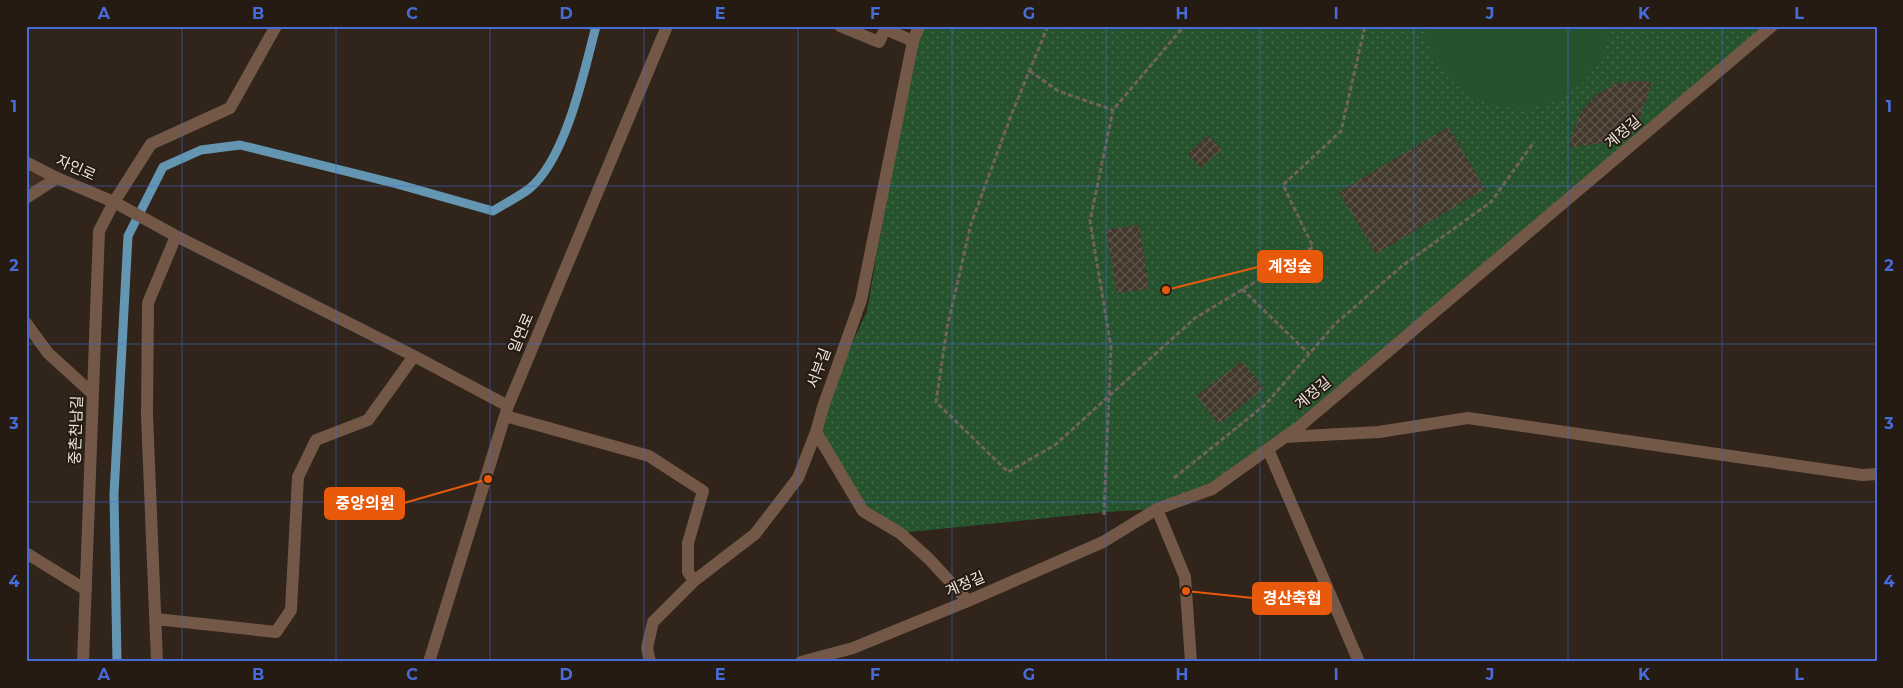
<svg xmlns="http://www.w3.org/2000/svg" width="1903" height="688" viewBox="0 0 1903 688" font-family="Montserrat,'Noto Sans KR',sans-serif">
<style>
.built{fill:#3e2d20}
.park{fill:url(#park-dots)}
.pitch{fill:#26532e}
.lines{fill:none;stroke-linecap:round;stroke-linejoin:round}
.stream{stroke:#6496b2;stroke-width:9}
.building{fill:url(#building-cross-hatch)}
.path{stroke:#6e625b;stroke-width:3;stroke-dasharray:5 2.5;stroke-linecap:butt}
.minor{stroke:#735848;stroke-width:12}
.grid{fill:none;stroke:#476cda;stroke-width:1;stroke-opacity:0.55}
.labels{text-anchor:middle;stroke-width:4;stroke-linejoin:round;paint-order:stroke}
.street-label{font-size:15px;fill:#efe6e1;stroke:#261b12}
.leader{fill:none;stroke:#e8590c;stroke-width:2}
.callout-dot{fill:#e8590c;stroke:#261b12;stroke-width:2}
.callout{fill:#e8590c;stroke:#e8590c;stroke-width:2}
.callout-label{font-size:16px;text-anchor:middle;font-weight:bold;fill:#fff}
.neatline{fill:none;stroke:#476cda;stroke-width:2}
.grid-label{font-size:16px;text-anchor:middle;font-weight:bold;fill:#476cda}
</style>
<defs>
<pattern id="park-dots" width="8" height="8" patternUnits="userSpaceOnUse" patternTransform="scale(1.25)"><rect width="8" height="8" fill="#26532e"/><path d="M2 2h.1M6 6h.1" fill="none" stroke="#466c4c" stroke-width="1.8" stroke-linecap="round"/></pattern>
<pattern id="building-cross-hatch" width="8" height="8" patternUnits="userSpaceOnUse" patternTransform="scale(1.25)"><rect width="8" height="8" fill="#42382c"/><path d="M0 0l8 8M0 8l8-8" fill="none" stroke="#5e554a"/></pattern>
</defs>
<rect width="100%" height="100%" fill="#30241b"/>
<path class="built" d="M26,162L57,178L26,198Z"/>
<path class="park" d="M919,26H1772L1299,427L1212,489L1157,509L1106,512L900,533L863,511L816,432L823,407L867,311L913,41Z"/>
<path class="pitch" d="M1425,26H1611V29L1601,59L1582,84L1556,101L1526,109L1495,106L1466,95L1444,73L1429,47Z"/>
<g class="lines">
<path class="stream" d="M117,662L114,494L128,236L163,167L201,150L240,145L397,184L493,211C504,204 518,197 529,189C566,159 584,72 596,26"/>
</g>
<path class="building" d="M1637,81L1652,82L1636,129H1630L1625,132L1622,135V141L1569,147L1572,135L1582,110L1596,95L1615,84Z
M1448,127L1485,189L1376,254L1339,192Z
M1208,135L1222,149L1201,168L1188,154Z
M1139,225L1149,289L1117,293L1106,230Z
M1242,361L1264,388L1219,424L1196,396Z"/>
<g class="lines">
<path class="path" d="M1048,26L1012,113L971,224L947,328L936,402L1008,472L1055,445L1195,318L1313,247L1283,185L1341,131L1365,26
M1030,71L1058,91L1113,110
M1242,289L1309,354
M1174,478L1266,404L1335,324L1402,266L1491,202L1534,142
M1104,515L1111,347L1090,221L1113,110L1184,26"/>
<path class="minor" d="M840,26L879,42L885,29L913,41
M26,162L57,178L114,202L176,236L414,356L508,406
M26,198L57,178
M26,323L48,353L93,394
M505,416L649,456L703,491L688,543V572L694,581
M816,432L863,511L900,533L928,558L968,601
M1284,437L1379,432L1468,418L1862,475L1877,474
M1268,449L1359,662
M1157,509L1185,577L1191,662
M26,553L86,590
M156,619L276,632L291,610L298,477L316,440L368,420L414,356
M83,662L99,231L114,202L151,144L230,108L276,26
M157,662L147,415L148,303L176,236
M429,662L508,406L667,26
M650,662L647,648L653,622L694,581L755,534L798,478L816,432L823,407L861,300L913,41L919,26
M801,662L853,648L968,601L1103,542L1157,509L1212,489L1299,427L1772,26"/>
</g>
<path class="grid" d="M182,26V662M336,26V662M490,26V662M644,26V662M798,26V662M952,26V662M1106,26V662M1260,26V662M1414,26V662M1568,26V662M1722,26V662M26,186H1877M26,344H1877M26,502H1877"/>
<g class="labels">
<g class="street-label">
<text transform="translate(1623 132) rotate(-40)" y="5">계정길</text>
<text transform="translate(76 168) rotate(24)" y="5">자인로</text>
<text transform="translate(521 333) rotate(-67)" y="5">일연로</text>
<text transform="translate(819 368) rotate(-70)" y="5">서부길</text>
<text transform="translate(1313 393) rotate(-40)" y="5">계정길</text>
<text transform="translate(76 430) rotate(-88)" y="5">중촌천남길</text>
<text transform="translate(965 584) rotate(-23)" y="5">계정길</text>
</g>
</g>
<path class="leader" d="M1166 290L1258 267M488 479L404 503M1186 591L1253 598"/>
<g class="callout-dot">
<circle cx="1166" cy="290" r="5"/>
<circle cx="488" cy="479" r="5"/>
<circle cx="1186" cy="591" r="5"/>
</g>
<g class="callout">
<rect x="1258" y="251" width="64" height="31" rx="5"/>
<rect x="325" y="488" width="79" height="31" rx="5"/>
<rect x="1253" y="583" width="78" height="31" rx="5"/>
</g>
<g class="callout-label">
<text x="1290" y="272">계정숲</text>
<text x="365" y="509">중앙의원</text>
<text x="1292" y="604">경산축협</text>
</g>
<rect width="1903" height="688" fill="none" stroke="#261b12" stroke-width="55"/>
<rect x="28" y="28" width="1848" height="632" class="neatline"/>
<g class="grid-label">
<text x="104" y="19">A</text>
<text x="258" y="19">B</text>
<text x="412" y="19">C</text>
<text x="566" y="19">D</text>
<text x="720" y="19">E</text>
<text x="875" y="19">F</text>
<text x="1029" y="19">G</text>
<text x="1182" y="19">H</text>
<text x="1336" y="19">I</text>
<text x="1490" y="19">J</text>
<text x="1644" y="19">K</text>
<text x="1799" y="19">L</text>
<text x="14" y="112">1</text>
<text x="1889" y="112">1</text>
<text x="14" y="271">2</text>
<text x="1889" y="271">2</text>
<text x="14" y="429">3</text>
<text x="1889" y="429">3</text>
<text x="14" y="587">4</text>
<text x="1889" y="587">4</text>
<text x="104" y="680">A</text>
<text x="258" y="680">B</text>
<text x="412" y="680">C</text>
<text x="566" y="680">D</text>
<text x="720" y="680">E</text>
<text x="875" y="680">F</text>
<text x="1029" y="680">G</text>
<text x="1182" y="680">H</text>
<text x="1336" y="680">I</text>
<text x="1490" y="680">J</text>
<text x="1644" y="680">K</text>
<text x="1799" y="680">L</text>
</g>
</svg>
